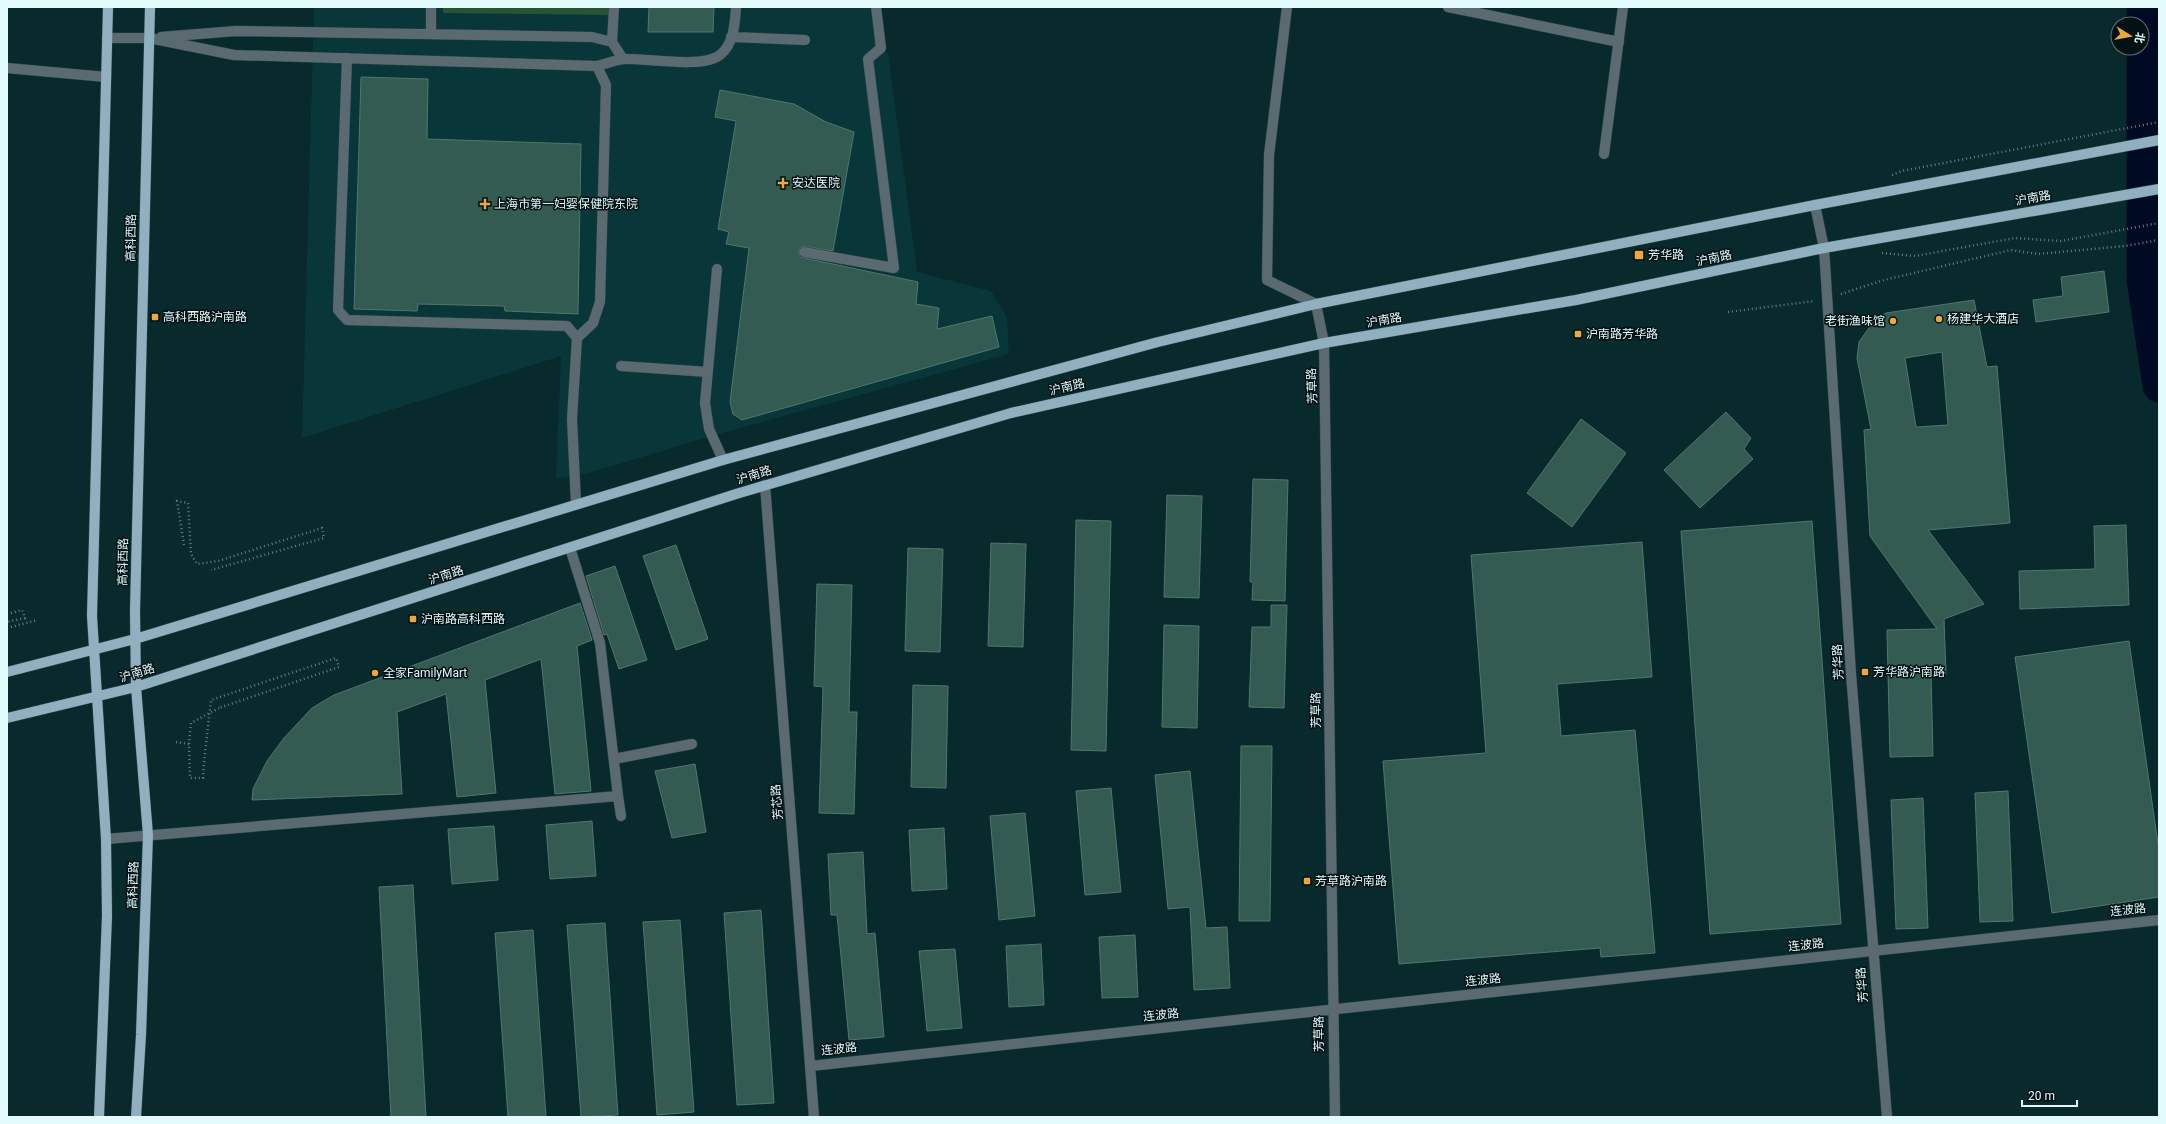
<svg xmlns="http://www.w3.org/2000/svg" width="2166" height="1124" viewBox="0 0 2166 1124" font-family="Roboto,'Noto Sans SC',sans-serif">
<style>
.built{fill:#083639}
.green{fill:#275534}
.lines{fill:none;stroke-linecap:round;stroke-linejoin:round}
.river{stroke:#000a23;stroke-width:33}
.building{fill:#335b51;stroke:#4f786d;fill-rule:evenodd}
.service-casing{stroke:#27474a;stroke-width:11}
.minor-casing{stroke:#27474a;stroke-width:11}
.tertiary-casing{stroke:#27474a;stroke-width:11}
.primary-casing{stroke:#27474a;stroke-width:11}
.path{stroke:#627f82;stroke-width:2.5;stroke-dasharray:1 3;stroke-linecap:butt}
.service{stroke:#5b6a71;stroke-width:10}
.minor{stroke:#5b6a71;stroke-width:10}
.tertiary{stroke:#5b6a71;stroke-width:10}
.primary{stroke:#90b0bf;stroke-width:10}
.path-bridge{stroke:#627f82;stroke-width:2.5;stroke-dasharray:1 3;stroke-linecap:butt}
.poi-dot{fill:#efa73d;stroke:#021113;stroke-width:1.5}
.labels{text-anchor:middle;stroke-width:3;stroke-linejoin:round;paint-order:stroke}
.poi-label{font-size:12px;fill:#e3fafc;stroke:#021113;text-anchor:start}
.street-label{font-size:12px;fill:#e3fafc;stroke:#021113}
</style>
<rect width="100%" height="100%" fill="#082a2d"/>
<path class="built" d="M314,7H870L875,43L888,54L917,272L991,291L1007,317L1009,354L722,433L589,473L556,479L561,356L302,438Z"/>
<path class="green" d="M443,7H609V15L443,13Z"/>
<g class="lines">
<path class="river" d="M2143,7V279L2159,386"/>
</g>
<path class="building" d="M649,7H714L713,32H648Z
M361,77L428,79L427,139L581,144L578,314L505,311L504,306L418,304L417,311L354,309Z
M720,90L794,104L826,122L854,132L833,251L802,246L798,250L800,257L918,282L916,304L939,308L937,329L992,316L999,347L742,420L733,414L730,402L749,248L726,244L729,232L718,229L736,121L715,117Z
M2104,271L2109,312L2036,322L2033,300L2063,296L2061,277Z
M1974,300L1987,367L1997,366L2010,523L1928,530L1984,604L1944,619L1946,674H1931L1933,756L1890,757L1887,630L1937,629L1870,536L1864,430L1871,429L1857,358L1859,342L1874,321L1886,313ZM1942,352L1948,425L1916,427L1905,358Z
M1726,412L1751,438L1744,449L1753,459L1700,508L1664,470Z
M1581,419L1626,453L1572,527L1527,493Z
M1253,479L1288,480L1285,601L1252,600L1253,582H1250Z
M1167,495L1202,496L1199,598L1164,597Z
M1076,520L1111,521L1106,751L1071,750Z
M1812,521L1841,924L1710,934L1681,531Z
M2126,525L2129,605L2020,609L2019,571L2095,569L2094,526Z
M1642,542L1652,677L1557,684L1561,736L1635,730L1655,953L1601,957L1600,948L1399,964L1383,761L1486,753L1471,555Z
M991,543L1026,544L1023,647L988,646Z
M676,545L708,639L676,650L643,556Z
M908,548L943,549L940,652L905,651Z
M615,566L647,660L619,669L607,634L604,635L586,576Z
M817,584L852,585L849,712H857L854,814L819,813L823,687L814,686Z
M580,603L592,640L577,646L591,791L555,794L541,659L485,680L496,793L457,797L446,694L397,712L402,794L252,800L253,789L267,761L284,738L312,708L334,695Z
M1271,605H1287L1284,708L1249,707L1252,627H1271Z
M1164,625L1199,626L1197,728L1162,727Z
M2129,641L2159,851V897L2052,913L2015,657Z
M913,685L948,686L946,788L911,787Z
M1241,746H1272L1270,921H1239Z
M695,764L706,832L672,838L655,771Z
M1190,771L1206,928L1227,927L1230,988L1194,990L1190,907L1168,909L1155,775Z
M1111,788L1121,892L1085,895L1076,791Z
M2008,791L2013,921L1980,922L1975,793Z
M1923,798L1928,928L1896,929L1891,800Z
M1025,813L1035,916L999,920L990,816Z
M592,821L596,876L550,879L546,825Z
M494,826L498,880L452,884L448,829Z
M944,828L947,889L912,891L909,830Z
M863,852L867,934L875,933L884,1037L849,1040L837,915H831L828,854Z
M413,885L426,1117H391L379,887Z
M761,910L774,1103L737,1105L724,913Z
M680,920L694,1112L657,1115L643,922Z
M605,923L618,1115L581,1117L567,925Z
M533,930L546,1117H508L495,933Z
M1135,935L1138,997L1102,998L1099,937Z
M1041,944L1044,1005L1009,1007L1006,946Z
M955,949L962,1028L927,1031L919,951Z"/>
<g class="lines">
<defs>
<path id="service" d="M1287,7L1269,155L1267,280L1316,304
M1448,7L1619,42
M431,34V7
M161,37L236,31L592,37L612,42L623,59
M731,37L805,40
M149,38L234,55L597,66C605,64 615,60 624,59C647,58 702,69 720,55C734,44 735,23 736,7
M612,42L614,7
M347,58L338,310L347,320L567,326L577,338L572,419L576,504
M7,68L106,77
M1604,154L1623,7
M804,252L894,268L868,59L881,48L876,7
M717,269L705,403L709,429L723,460
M577,338L593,323L600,302L606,85L597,66
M621,366L708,372
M614,759L692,744
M618,796L621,816
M106,839L618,796L600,643L570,548"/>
<path id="minor" d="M107,38H149
M1815,205L1824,248L1851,674L1887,1117
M1324,343L1335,1117
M765,485L814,1117
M811,1066L2159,920"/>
<path id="tertiary" d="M1316,304L1324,343"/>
<path id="primary" d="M7,672L135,639L723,460L1158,342L1316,304L1815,205L2159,140
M7,718L136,687L736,494L1011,413L1324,343L1576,300L1824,248L2159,189
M99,1117L107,916L106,839L92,616L108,7
M136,1117L141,1035L148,835L136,687L135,611L150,7"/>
</defs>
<use href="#service" class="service-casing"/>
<use href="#minor" class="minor-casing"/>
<use href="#tertiary" class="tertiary-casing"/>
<use href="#primary" class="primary-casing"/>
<path class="path" d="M1892,175L1902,171L2159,122
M1882,253L1915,256L2015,238L2061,241L2159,223
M1841,294L1884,280L2011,250L2038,254L2125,246L2159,240
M1728,312L1815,301
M184,545L177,501L188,503L191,554L197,564L218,561L322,528L324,538L211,570
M7,614L22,610L25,618L7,622
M7,628L38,620
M176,742L189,744L190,778H203L204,762
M189,744L191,723L219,708"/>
<use href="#service" class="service"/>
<use href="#minor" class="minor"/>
<use href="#tertiary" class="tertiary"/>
<use href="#primary" class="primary"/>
<path class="path-bridge" d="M204,762L211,700L336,658L339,667L219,708"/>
</g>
<g class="poi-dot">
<path d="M781 177h4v4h4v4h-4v4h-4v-4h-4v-4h4z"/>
<path d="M483 198h4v4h4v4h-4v4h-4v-4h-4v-4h4z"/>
<rect x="1634" y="250" width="10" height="10" rx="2"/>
<rect x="151" y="313" width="8" height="8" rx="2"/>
<circle cx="1939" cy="319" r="4"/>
<circle cx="1893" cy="321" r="4"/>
<rect x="1574" y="330" width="8" height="8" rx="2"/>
<rect x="409" y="615" width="8" height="8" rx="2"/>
<rect x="1861" y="668" width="8" height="8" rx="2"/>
<circle cx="375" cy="673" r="4"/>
<rect x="1303" y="877" width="8" height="8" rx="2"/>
</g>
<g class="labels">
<g class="poi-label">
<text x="792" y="187">安达医院</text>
<text x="494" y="208">上海市第一妇婴保健院东院</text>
<text x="1648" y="259">芳华路</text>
<text x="163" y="321">高科西路沪南路</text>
<text x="1947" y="323">杨建华大酒店</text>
<text x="1885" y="325" text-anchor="end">老街渔味馆</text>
<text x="1586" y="338">沪南路芳华路</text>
<text x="421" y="623">沪南路高科西路</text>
<text x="1873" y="676">芳华路沪南路</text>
<text x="383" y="677">全家FamilyMart</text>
<text x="1315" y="885">芳草路沪南路</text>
</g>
<g class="street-label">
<text transform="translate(2033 198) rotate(-10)" y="4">沪南路</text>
<text transform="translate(131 238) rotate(-89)" y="4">高科西路</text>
<text transform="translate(1714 258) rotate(-12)" y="4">沪南路</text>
<text transform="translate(1384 320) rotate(-10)" y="4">沪南路</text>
<text transform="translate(1312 386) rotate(-92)" y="4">芳草路</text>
<text transform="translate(1067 387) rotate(-13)" y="4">沪南路</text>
<text transform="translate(754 475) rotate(-17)" y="4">沪南路</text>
<text transform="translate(123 562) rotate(-89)" y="4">高科西路</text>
<text transform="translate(446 575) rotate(-18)" y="4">沪南路</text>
<text transform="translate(1838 662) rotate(-93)" y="4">芳华路</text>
<text transform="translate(137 673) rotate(-17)" y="4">沪南路</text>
<text transform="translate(1316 710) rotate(-91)" y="4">芳草路</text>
<text transform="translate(777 802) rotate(-95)" y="4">芳芯路</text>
<text transform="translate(133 885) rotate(-88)" y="4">高科西路</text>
<text transform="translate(2128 910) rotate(-6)" y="4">连波路</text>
<text transform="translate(1806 945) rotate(-6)" y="4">连波路</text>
<text transform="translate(1483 980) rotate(-6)" y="4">连波路</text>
<text transform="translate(1862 985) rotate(-95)" y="4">芳华路</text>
<text transform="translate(1161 1015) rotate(-6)" y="4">连波路</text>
<text transform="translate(1319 1034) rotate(-91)" y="4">芳草路</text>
<text transform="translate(839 1049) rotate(-6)" y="4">连波路</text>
</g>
</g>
<rect width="2166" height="1124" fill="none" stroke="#e3fafc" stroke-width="16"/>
<g transform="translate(2130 36) rotate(101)"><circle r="19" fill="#021113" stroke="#5c6e70"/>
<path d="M0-3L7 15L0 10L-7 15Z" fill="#efa73d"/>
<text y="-6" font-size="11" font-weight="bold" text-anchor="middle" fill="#e3fafc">北</text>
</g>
<path d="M2022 1100v6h55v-6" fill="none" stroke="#e3fafc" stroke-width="2"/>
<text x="2028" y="1100" font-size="12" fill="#e3fafc" stroke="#021113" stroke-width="3" paint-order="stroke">20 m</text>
</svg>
